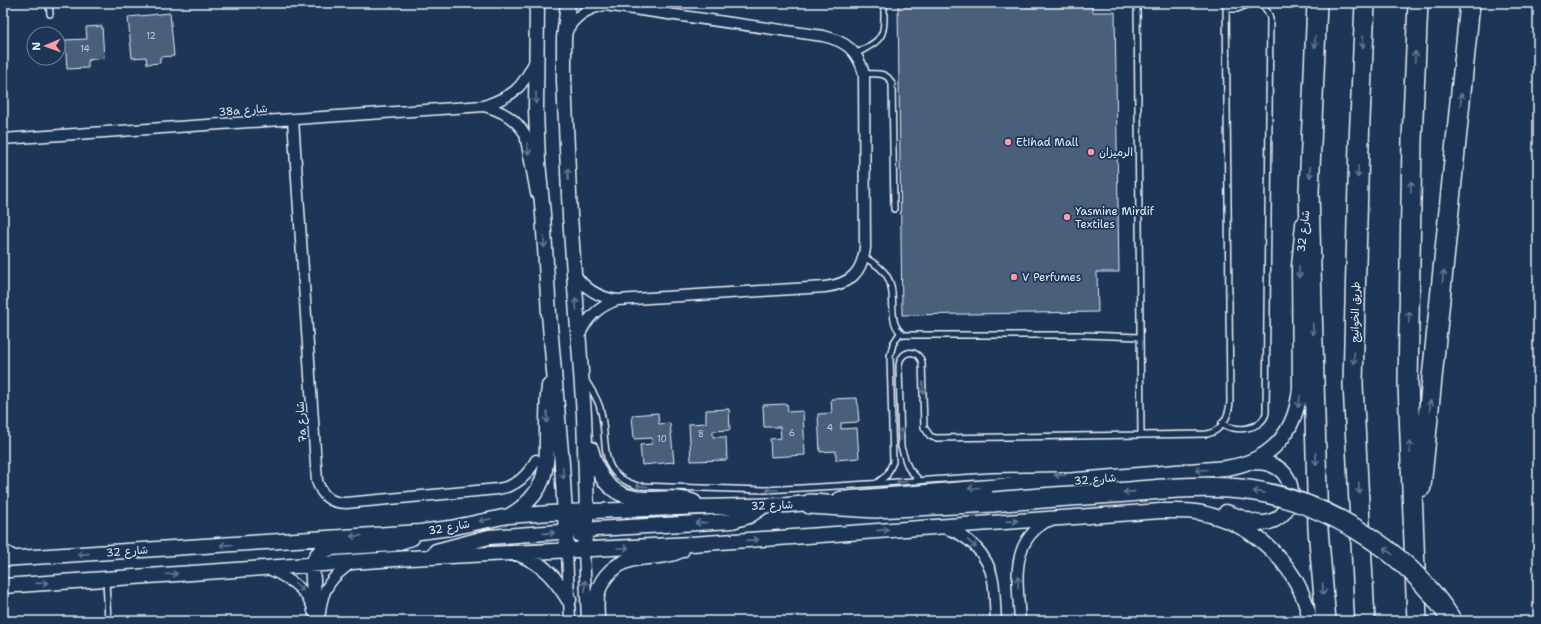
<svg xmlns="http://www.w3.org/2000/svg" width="1541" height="624" viewBox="0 0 1541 624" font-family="'Shantell Sans','Playpen Sans Arabic',sans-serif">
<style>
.building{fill:#495e7a;stroke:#e8f1f8}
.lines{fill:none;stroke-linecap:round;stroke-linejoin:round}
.lane-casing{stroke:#e8f1f8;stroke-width:8}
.street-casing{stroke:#e8f1f8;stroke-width:13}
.secondary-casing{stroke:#e8f1f8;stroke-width:17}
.highway-casing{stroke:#e8f1f8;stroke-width:22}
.lane{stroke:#1d3557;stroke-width:5}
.street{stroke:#1d3557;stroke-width:10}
.secondary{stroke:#1d3557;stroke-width:14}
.highway{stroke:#1d3557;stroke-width:19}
.highway-bridge-casing{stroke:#e8f1f8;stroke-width:22;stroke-linecap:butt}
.highway-bridge{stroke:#1d3557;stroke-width:19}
.oneway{stroke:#64778f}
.poi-dot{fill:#ff9aa2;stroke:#1d3557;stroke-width:1.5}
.labels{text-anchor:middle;stroke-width:3.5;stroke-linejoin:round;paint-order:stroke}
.number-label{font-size:9px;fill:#c0ccd8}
.street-label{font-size:11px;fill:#e8f1f8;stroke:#1d3557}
.poi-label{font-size:11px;fill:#e8f1f8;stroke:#1d3557;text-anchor:start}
</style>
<rect width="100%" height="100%" fill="#1d3557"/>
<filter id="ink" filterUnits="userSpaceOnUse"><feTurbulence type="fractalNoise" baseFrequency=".025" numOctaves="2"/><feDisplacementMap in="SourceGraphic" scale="8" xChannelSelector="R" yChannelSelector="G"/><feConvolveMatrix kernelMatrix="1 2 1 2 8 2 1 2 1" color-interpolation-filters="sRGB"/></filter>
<g filter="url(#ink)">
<path class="building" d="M898,3H1092V12H1115L1119,272H1097L1098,312L902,315Z
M170,13L174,56L160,57V63L147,64L146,57L132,58L128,17Z
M102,26L104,58L88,60V68L67,69L65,40L87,39L86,27Z
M857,398L859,422L841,423V429L857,428L859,458L836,460V451L820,452L818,414L832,413L831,399Z
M787,404L788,412L803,411L805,455L771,457L770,439L781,438L780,427H764L763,405Z
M729,409L730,430L713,431V437H726L727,460L691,461L689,424L706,423V410Z
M658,413L659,424L670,423L674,462L642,465L640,445L652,444V438L634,439L632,415Z"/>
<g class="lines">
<defs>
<path id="lane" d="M49,3L50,14
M1137,3L1141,435
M1226,9H1237L1252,3
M855,54C886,38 884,37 884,3
M864,74C875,74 887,71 892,84L894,209
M864,257C873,263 883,268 888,278C898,295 885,326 905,335H1084L1140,337
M586,381C592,391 599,400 601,412C609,444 596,474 638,486L765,490L837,486L991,476L1062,475
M1222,423C1234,433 1262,430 1266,413L1270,19C1268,8 1262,4 1252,3
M920,481L909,469L906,462L901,447L899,366C900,351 916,347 922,362L924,427L930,436L935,438L1207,434C1222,431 1229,416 1230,402L1226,3
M877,483L887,475L893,462L890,356L893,344L900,333
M106,580L108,621"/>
<path id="street" d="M566,33C573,17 588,8 605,5
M484,106C502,111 515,118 525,134L536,193
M293,119L317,481C322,496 330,503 346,503L498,489C517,486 527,476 536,460
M3,139L484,106C514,95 521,90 535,61
M574,273C585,289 598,297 617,300L825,287C850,284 862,273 865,248L864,74C858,51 846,41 823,36L605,5L602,3
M579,337C586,318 598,307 617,300
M944,528C968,535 988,554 993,580C995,593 995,608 996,621
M3,550L18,558
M584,550L587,621
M567,551L570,621
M267,568C294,581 309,590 318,621
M320,613C322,587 333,576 353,562
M1020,621C1018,583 1008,540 1050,520"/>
<path id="secondary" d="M537,3L536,110L538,162L543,214L549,314L562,464L567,551
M568,3L564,38V80L570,216L584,415L587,511L584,550
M591,449C598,479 612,498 645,499C662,499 678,496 694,502
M840,499L1226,468C1271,461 1296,433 1300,388L1299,266L1303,224
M1226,512C1238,515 1252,524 1264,523C1295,520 1301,476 1272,465C1265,462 1257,462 1250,462
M509,516C549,492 547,468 547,426C547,413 547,400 549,386
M580,535L586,531L596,529L732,521L749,516L764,506
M436,551L489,537L559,532L572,527L587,511
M519,554C543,563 556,579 569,600
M3,559L420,532L450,528L508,516L565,512L703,507L787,505L819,502
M3,586L410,558L692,544L1161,511C1178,511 1194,510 1210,515C1260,528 1301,570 1310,621
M315,611L312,565L317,555L321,551L332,548L393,544L412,538
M597,621C597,613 596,604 597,596C601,575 619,560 640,558C654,556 668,557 682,550"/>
<path id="highway" d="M1317,3L1309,192L1318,529L1326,621
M1365,3L1359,143L1353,384L1365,621
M1421,487L1470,3
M810,504L875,508L993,502
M1417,621L1408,384L1412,140L1418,3"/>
</defs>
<use href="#lane" class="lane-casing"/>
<use href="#street" class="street-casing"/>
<use href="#secondary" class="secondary-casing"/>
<use href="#highway" class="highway-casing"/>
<use href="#lane" class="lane"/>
<use href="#street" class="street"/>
<use href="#secondary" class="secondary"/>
<use href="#highway" class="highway"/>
<defs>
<path id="highway-bridge" d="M993,502C1038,498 1083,495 1128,492C1162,489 1195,486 1228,488C1315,493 1406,547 1452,621"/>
</defs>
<use href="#highway-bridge" class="highway-bridge-casing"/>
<use href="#highway-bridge" class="highway-bridge"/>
</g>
<defs><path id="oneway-shaft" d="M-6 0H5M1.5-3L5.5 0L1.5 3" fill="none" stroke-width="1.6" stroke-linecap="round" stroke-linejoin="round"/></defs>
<g class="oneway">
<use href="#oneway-shaft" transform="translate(1315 42) rotate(92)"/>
<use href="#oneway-shaft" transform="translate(1363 42) rotate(92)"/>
<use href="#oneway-shaft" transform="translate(1415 57) rotate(-87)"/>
<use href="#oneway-shaft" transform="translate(536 98) rotate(91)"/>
<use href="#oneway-shaft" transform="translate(1461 99) rotate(-85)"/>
<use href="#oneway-shaft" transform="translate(528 149) rotate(80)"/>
<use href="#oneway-shaft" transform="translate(1310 172) rotate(92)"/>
<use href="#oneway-shaft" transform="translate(1358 172) rotate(91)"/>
<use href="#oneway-shaft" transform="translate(568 174) rotate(-92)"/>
<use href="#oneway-shaft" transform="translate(1411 187) rotate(-89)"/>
<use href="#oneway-shaft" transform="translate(544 242) rotate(88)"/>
<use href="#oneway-shaft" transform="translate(1299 272) rotate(90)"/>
<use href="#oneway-shaft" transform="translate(1443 276) rotate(-84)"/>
<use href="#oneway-shaft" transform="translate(576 304) rotate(-94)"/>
<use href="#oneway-shaft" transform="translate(1409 317) rotate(-89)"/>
<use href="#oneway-shaft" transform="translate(1313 329) rotate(88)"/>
<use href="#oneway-shaft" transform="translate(1354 358) rotate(91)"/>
<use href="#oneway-shaft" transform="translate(923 388) rotate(88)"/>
<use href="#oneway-shaft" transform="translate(1299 402) rotate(100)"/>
<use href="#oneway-shaft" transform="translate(1430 406) rotate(-84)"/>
<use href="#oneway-shaft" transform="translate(547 417) rotate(91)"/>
<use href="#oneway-shaft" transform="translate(901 434) rotate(-92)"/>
<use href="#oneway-shaft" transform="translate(1410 447) rotate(-92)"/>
<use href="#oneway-shaft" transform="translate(1316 459) rotate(88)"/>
<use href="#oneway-shaft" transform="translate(1201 470) rotate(175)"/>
<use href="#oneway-shaft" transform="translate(563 473) rotate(86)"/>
<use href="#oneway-shaft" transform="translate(1060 475) rotate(-178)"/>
<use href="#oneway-shaft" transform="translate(902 482) rotate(176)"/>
<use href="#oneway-shaft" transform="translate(642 486) rotate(-174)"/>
<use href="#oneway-shaft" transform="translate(974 488) rotate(175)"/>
<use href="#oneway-shaft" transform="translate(1359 488) rotate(87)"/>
<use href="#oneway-shaft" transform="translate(772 490) rotate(178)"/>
<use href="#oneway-shaft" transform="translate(1129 492) rotate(176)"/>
<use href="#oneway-shaft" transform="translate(1259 492) rotate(-172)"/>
<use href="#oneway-shaft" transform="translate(485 520) rotate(169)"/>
<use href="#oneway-shaft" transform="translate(1012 521) rotate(-4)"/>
<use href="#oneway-shaft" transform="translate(701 523) rotate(177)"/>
<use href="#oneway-shaft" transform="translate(883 530) rotate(-4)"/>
<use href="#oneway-shaft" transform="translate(549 533) rotate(-4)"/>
<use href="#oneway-shaft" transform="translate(356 536) rotate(176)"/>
<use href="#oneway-shaft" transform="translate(753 540) rotate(-4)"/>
<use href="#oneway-shaft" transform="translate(972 544) rotate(43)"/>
<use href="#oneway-shaft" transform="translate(226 545) rotate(176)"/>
<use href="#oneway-shaft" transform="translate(623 548) rotate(-3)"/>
<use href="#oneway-shaft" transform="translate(1388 551) rotate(-143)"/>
<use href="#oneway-shaft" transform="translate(83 554) rotate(176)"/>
<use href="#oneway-shaft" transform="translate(172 574) rotate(-4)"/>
<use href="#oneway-shaft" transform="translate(1018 582) rotate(-92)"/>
<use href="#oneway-shaft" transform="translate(42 583) rotate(-4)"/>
<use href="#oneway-shaft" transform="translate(585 586) rotate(-91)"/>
<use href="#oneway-shaft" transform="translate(299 587) rotate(43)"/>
<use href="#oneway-shaft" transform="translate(1323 589) rotate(85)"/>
</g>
</g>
<g class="poi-dot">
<circle cx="1008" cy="142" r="4"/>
<circle cx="1091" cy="152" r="4"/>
<circle cx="1067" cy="217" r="4"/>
<circle cx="1014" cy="277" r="4"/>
</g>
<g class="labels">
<g class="number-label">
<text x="151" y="39">12</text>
<text x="85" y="52">14</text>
<text x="830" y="431">4</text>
<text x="792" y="436">6</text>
<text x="701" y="437">8</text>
<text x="662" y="442">10</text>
</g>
<g class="street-label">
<text transform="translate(243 110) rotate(-4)" y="4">38a شارع</text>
<text transform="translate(1303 231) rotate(-83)" y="4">شارع 32</text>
<text transform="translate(1355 312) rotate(-89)" y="4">طريق الخوانيج</text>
<text transform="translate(301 422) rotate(-94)" y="4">7a شارع</text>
<text transform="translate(1095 479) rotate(-5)" y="4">شارع 32</text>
<text transform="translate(772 505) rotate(-2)" y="4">شارع 32</text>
<text transform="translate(449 527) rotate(-10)" y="4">شارع 32</text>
<text transform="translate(127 551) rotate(-4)" y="4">شارع 32</text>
</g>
<g class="poi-label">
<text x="1016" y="146">Etihad Mall</text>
<text x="1099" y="156">الرميزان</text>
<text x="1075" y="215">Yasmine Mirdif<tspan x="1075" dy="13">Textiles</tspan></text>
<text x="1022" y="281">V Perfumes</text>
</g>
</g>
<rect width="1541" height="624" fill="none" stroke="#1d3557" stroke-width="16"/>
<rect x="8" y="8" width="1525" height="608" fill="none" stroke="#e8f1f8" stroke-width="1.5" filter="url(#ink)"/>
<g transform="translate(46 46) rotate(268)"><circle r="19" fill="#1d3557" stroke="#6e8097"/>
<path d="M0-3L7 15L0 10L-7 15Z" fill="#ff9aa2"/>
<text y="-6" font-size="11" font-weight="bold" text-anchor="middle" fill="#e8f1f8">N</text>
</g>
</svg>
